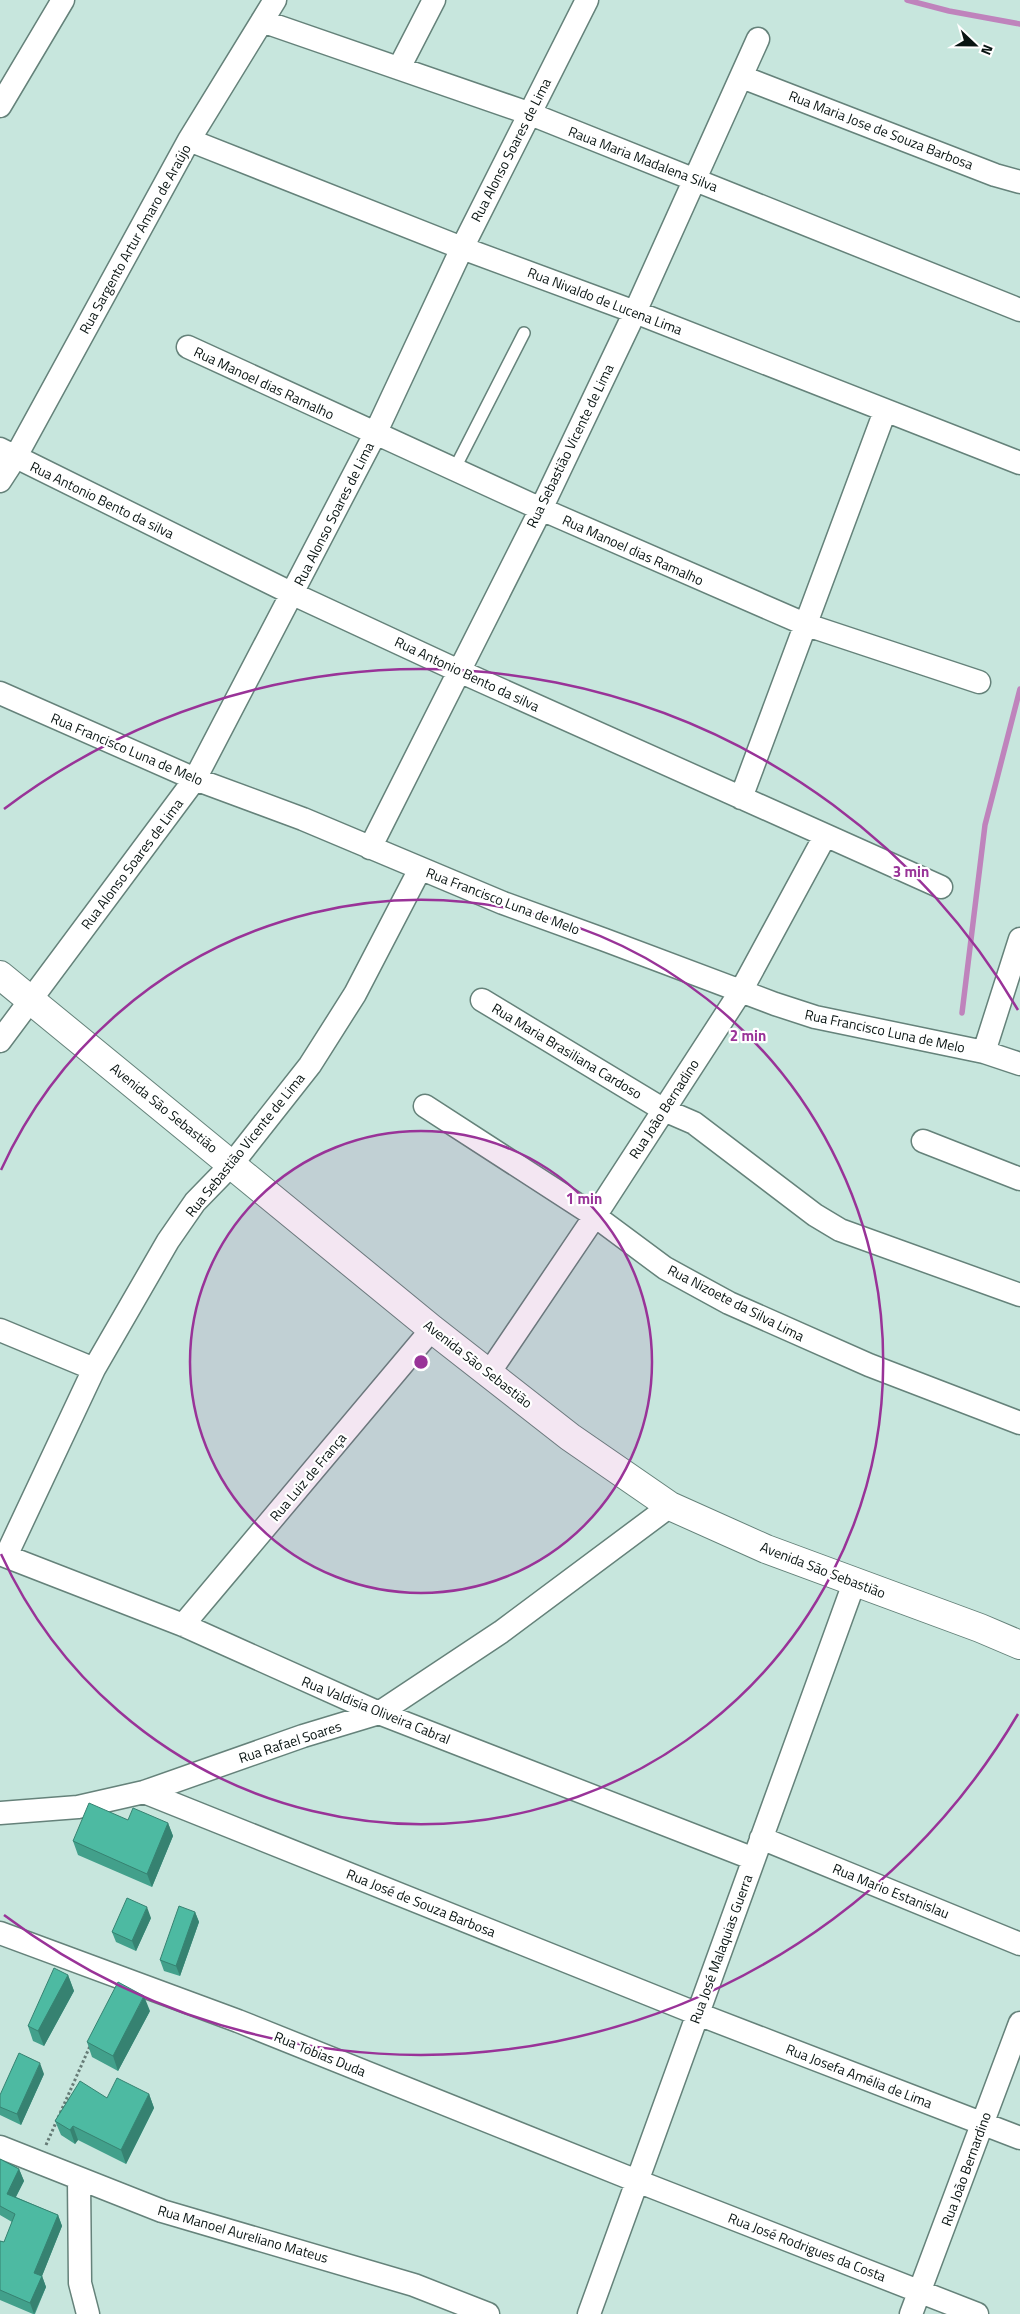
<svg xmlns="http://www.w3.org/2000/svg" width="1020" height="2314" viewBox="0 0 1020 2314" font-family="'Titillium Web',sans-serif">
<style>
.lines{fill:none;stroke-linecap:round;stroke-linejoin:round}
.stream{stroke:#bf83bc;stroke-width:5.5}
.service-casing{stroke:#65827a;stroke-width:14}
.minor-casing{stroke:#65827a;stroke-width:25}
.secondary-casing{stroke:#65827a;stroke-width:30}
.path{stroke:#667b76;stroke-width:3;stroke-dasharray:2.5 2.5;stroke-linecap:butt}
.service{stroke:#fff;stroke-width:11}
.minor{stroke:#fff;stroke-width:22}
.secondary{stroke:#fff;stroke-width:28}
.wall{fill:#42a08b}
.shaded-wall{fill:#368271}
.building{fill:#4dbaa2;stroke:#368271}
.ring{fill:none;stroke:#993398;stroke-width:2.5}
.labels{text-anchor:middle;stroke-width:4.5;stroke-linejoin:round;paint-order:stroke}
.street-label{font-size:14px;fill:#091412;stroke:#fff}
.centre{fill:#993398;stroke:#fff;stroke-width:2.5}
.ring-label{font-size:15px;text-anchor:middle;font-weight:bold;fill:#993398;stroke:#fff;stroke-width:4.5;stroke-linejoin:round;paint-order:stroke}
</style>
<rect width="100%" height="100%" fill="#c7e6dd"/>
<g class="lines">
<path class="stream" d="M907,0L949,11L1020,24
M962,1013L985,825L1020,689"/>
<defs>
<path id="service" d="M454,470L524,333"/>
<path id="minor" d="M262,21L528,113L1020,310
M399,68L434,0
M742,77L995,175L1020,182
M0,106L63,0
M189,140L462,248L635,312L1020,463
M188,347L541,509L807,625L979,682
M0,449L293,594L459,671L941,887
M0,481L15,458L189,140L275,0
M0,693L195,779L303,819L503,903L605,940L775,1004L815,1017L984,1052L1020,1064
M741,798L885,411
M370,848L541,509L635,312L758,39
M482,1000L664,1110L694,1123L815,1215L840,1230L1020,1295
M0,1041L195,779L375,434L462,248L587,0
M984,1052L1020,939
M425,1106L595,1216L665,1268L729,1303L869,1365L1020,1423
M923,1141L1020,1179
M0,1330L94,1369
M489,1373L595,1216L741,991L825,836
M0,1554L183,1625L379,1713L754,1859
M6,1556L94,1369L168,1241L195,1202L232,1164L310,1065L355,994L420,869
M183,1625L432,1329
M144,1792L698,2014L1020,2138
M0,1813L78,1807L144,1792L303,1736L379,1713L501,1632L670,1506
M761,1838L1020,1944
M0,1933L238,2021L637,2181L977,2314
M0,2147L162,2211L414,2285L488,2314
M79,2179L80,2283L88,2314
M589,2314L854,1583
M911,2314L1020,2023"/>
<path id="secondary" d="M0,975L432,1329L570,1437L670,1506L766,1549L980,1628L1020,1645"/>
</defs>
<use href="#service" class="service-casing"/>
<use href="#minor" class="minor-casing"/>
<use href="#secondary" class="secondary-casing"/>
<path class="path" d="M46,2145L90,2046"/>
<use href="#service" class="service"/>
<use href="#minor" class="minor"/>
<use href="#secondary" class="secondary"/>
</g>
<path class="wall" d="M128,1820L168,1823L173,1836L152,1887L78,1855L73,1841Z
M195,1912L199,1922L180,1976L164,1971L160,1960Z
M151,1918L136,1951L116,1942L112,1932Z
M68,1975L74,1991L44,2046L33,2041L28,2026Z
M150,2011L118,2071L92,2057L87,2042Z
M44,2074L21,2125L0,2115V2107Z
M149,2094L154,2108L126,2164L78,2140L75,2144L61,2135L55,2121L107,2098Z
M0,2159L19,2169L24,2181L16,2197L58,2215L62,2226L42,2276L46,2287L35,2314H33L0,2300V2241L4,2242L12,2222L0,2215Z"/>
<path class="shaded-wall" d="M168,1823L173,1836L152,1887L147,1874Z
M147,1907L151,1918L136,1951L132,1941Z
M195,1912L199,1922L180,1976L176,1966Z
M68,1975L74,1991L44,2046L38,2031Z
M144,1996L150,2011L118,2071L113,2056Z
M40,2063L44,2074L21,2125L17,2114Z
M149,2094L154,2108L126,2164L121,2150Z
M73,2126L78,2140L75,2144L70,2130Z
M19,2169L24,2181L11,2206L7,2194Z
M58,2215L62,2226L42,2276L46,2287L34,2314L30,2303L34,2273Z"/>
<path class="building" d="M89,1803L128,1820L133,1808L168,1823L147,1874L73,1841Z
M127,1898L147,1907L132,1941L112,1932Z
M179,1906L195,1912L176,1966L160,1960Z
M54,1968L68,1975L38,2031L28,2026Z
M118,1982L144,1996L113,2056L87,2042Z
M19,2053L40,2063L17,2114L0,2107V2095Z
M117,2078L149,2094L121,2150L73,2126L70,2130L55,2121L80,2081L107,2098Z
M0,2159L19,2169L7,2194L58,2215L34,2273L42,2276L30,2303L0,2290V2241L4,2242L15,2214L0,2206Z"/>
<circle cx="421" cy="1362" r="231" fill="#993398" fill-opacity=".12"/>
<g class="ring">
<circle cx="421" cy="1362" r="231"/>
<path d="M1 1170A462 462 0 1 1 1 1554"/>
<path d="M1018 1714A693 693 0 0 1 4 1915M4 809A693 693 0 0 1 1018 1010"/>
</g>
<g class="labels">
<g class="street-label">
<text transform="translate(881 130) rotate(21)" y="5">Rua Maria Jose de Souza Barbosa</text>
<text transform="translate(511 150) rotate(-63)" y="5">Rua Alonso Soares de Lima</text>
<text transform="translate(643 159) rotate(21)" y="5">Raua Maria Madalena Silva</text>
<text transform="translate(135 239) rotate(-61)" y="5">Rua Sargento Artur Amaro de Araújo</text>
<text transform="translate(605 301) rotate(21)" y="5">Rua Nivaldo de Lucena Lima</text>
<text transform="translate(264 383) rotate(25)" y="5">Rua Manoel dias Ramalho</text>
<text transform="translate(570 446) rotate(-64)" y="5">Rua Sebastião Vicente de Lima</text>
<text transform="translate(102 500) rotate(26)" y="5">Rua Antonio Bento da silva</text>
<text transform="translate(334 514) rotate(-63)" y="5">Rua Alonso Soares de Lima</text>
<text transform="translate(633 550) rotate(24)" y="5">Rua Manoel dias Ramalho</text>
<text transform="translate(467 674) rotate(25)" y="5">Rua Antonio Bento da silva</text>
<text transform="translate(127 749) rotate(23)" y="5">Rua Francisco Luna de Melo</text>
<text transform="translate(132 864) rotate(-53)" y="5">Rua Alonso Soares de Lima</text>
<text transform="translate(503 901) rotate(21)" y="5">Rua Francisco Luna de Melo</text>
<text transform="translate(885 1031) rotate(12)" y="5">Rua Francisco Luna de Melo</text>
<text transform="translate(567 1051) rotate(31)" y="5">Rua Maria Brasiliana Cardoso</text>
<text transform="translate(164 1108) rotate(39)" y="5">Avenida São Sebastião</text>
<text transform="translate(664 1109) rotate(-57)" y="5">Rua João Bernadino</text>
<text transform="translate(245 1145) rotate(-51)" y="5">Rua Sebastião Vicente de Lima</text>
<text transform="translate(736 1303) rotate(27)" y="5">Rua Nizoete da Silva Lima</text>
<text transform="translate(478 1364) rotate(38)" y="5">Avenida São Sebastião</text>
<text transform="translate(308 1477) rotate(-50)" y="5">Rua Luiz de França</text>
<text transform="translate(823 1570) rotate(21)" y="5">Avenida São Sebastião</text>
<text transform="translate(376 1710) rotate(22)" y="5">Rua Valdisia Oliveira Cabral</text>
<text transform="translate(290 1742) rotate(-18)" y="5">Rua Rafael Soares</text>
<text transform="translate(891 1891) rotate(22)" y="5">Rua Mario Estanislau</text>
<text transform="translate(421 1903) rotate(22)" y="5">Rua José de Souza Barbosa</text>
<text transform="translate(721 1949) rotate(-70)" y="5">Rua José Malaquias Guerra</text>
<text transform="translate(320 2054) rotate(22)" y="5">Rua Tobias Duda</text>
<text transform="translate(859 2076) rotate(21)" y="5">Rua Josefa Amélia de Lima</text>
<text transform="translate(966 2169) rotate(-70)" y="5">Rua João Bernardino</text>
<text transform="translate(243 2234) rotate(16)" y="5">Rua Manoel Aureliano Mateus</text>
<text transform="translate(807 2247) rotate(21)" y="5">Rua José Rodrigues da Costa</text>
</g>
</g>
<circle cx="421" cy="1362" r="8" class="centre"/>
<g class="ring-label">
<text x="911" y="877">3 min</text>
<text x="748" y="1041">2 min</text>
<text x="584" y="1204">1 min</text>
</g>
<g transform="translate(975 45) rotate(112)" stroke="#ffffff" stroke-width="4" paint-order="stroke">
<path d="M0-4L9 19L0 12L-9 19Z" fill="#091412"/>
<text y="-8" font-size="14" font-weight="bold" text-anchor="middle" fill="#091412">N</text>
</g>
</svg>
